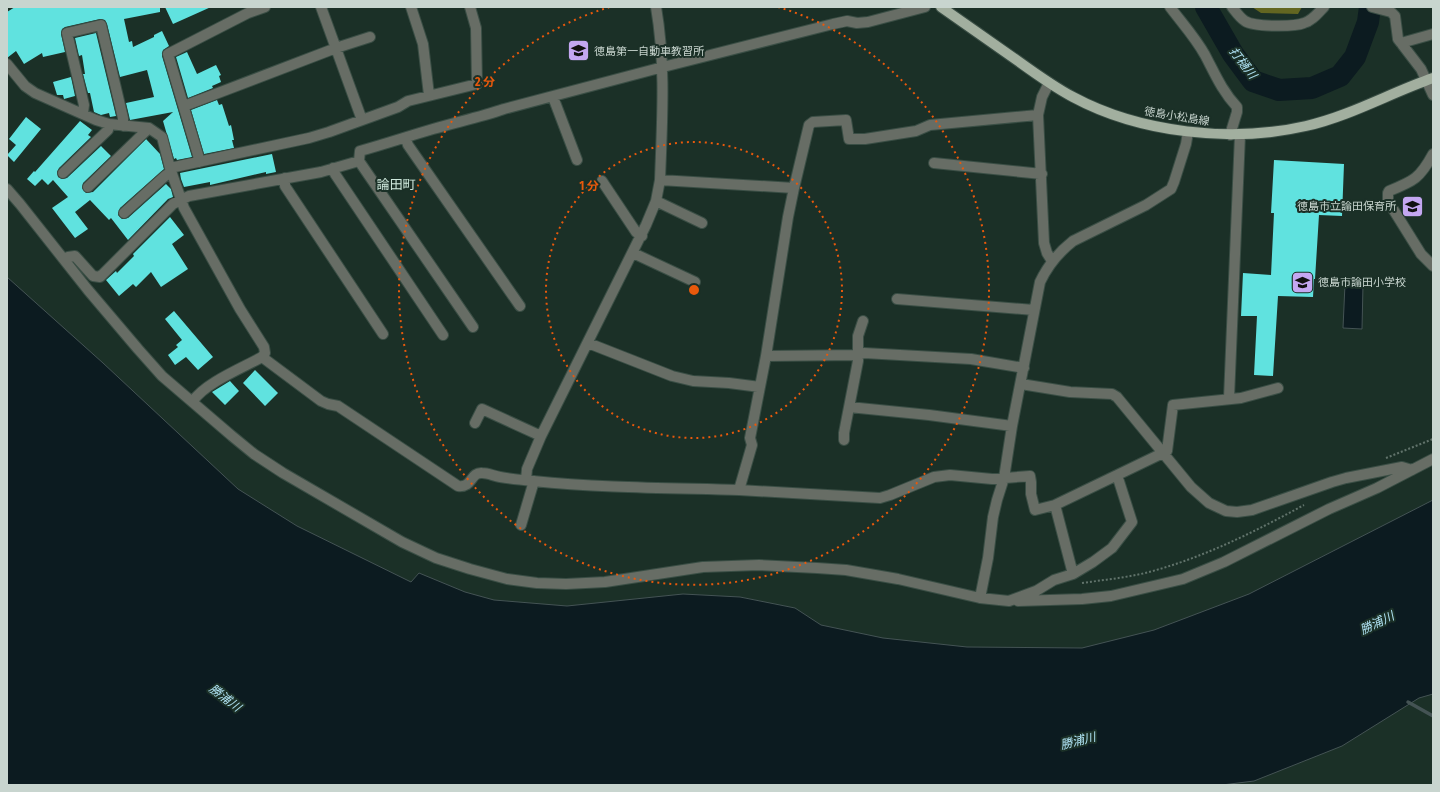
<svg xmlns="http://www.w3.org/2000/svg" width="1440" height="792" viewBox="0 0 1440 792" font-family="'Fira Sans Condensed','Noto Sans JP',sans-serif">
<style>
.forest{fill:#636621}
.water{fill:#0c1b20;stroke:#445354}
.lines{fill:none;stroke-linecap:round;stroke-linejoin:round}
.stream{stroke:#445354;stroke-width:3.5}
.river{stroke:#0c1b20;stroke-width:22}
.building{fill:#60e2df}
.minor-casing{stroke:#3a4e45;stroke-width:12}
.major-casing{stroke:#3a4e45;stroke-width:12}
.path{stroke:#61736b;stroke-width:2;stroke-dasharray:2 2;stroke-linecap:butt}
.minor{stroke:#676d65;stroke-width:10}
.major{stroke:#a2af9f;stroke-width:10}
.ring{fill:none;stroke:#e8590c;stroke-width:2;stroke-dasharray:2 4}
.labels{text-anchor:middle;stroke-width:4;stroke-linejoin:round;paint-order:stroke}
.poi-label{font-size:11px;fill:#c8d5cf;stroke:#1b3027;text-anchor:start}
.street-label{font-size:11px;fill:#c8d5cf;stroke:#1b3027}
.water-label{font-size:12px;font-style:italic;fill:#afe2f3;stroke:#1b3027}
.quarter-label{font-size:13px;fill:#d0eade;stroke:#1b3027}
.centre{fill:#e8590c;stroke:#1b3027;stroke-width:2}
.ring-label{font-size:12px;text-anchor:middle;font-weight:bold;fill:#e8590c;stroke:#1b3027;stroke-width:4;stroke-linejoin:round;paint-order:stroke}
</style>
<rect width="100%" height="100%" fill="#1b3027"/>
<path class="forest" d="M1252,7H1302L1298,14L1261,13Z"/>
<path class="water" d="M7,277L103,363L238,489L297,526L411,582L419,573L465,592L494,600L567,606L683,594L740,597L795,608L821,625L883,638L967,647L1082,648L1154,630L1249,594L1433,500V694L1419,698L1342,746L1254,781L1222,785H7Z
M1345,284L1363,285L1362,329L1343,328Z"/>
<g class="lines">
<path class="stream" d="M1408,702L1433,716"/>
<path class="river" d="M1206,7L1233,54L1253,81L1279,90L1312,88L1340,76L1355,57L1368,22L1370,7"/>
</g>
<path class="building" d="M15,7H160V12L124,19L129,42L132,41L133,47L154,37V35L162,31L169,46L163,50L162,56L192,157L177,160L176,158L174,159L163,121L173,112L130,120L126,103L154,97L147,70L120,77L107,24L105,20L100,19L65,27L62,29L61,34L65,52L43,57L42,53L24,64L16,51L7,58V12Z
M165,7H211L173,24Z
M96,33L116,116L110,117L109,113L101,115L94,112L90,93H88L83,74H85L82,55L79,56L75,38Z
M187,52L197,74L216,65L221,75L219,76L221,82L212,86L213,88L188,98L176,57Z
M71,77L75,96L64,99L63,95H57L53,82Z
M217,100L219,105L222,104L229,126L231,125L234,140H232L234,148L204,154L191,110Z
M26,117L41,129L14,162L7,155L16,145L9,139Z
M80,121L92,130L88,135L91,137L59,168L57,172L58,177L62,179L67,178L101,146L111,156L83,183L82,188L86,193L93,192L146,139L160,154L164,169L120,208L118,215L122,219L128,218L166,184L171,189L173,197L168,199L128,240L111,218L109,220L90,200L75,212L88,229L75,238L52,208L68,197L53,180L48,185L42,179L35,186L27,179L34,171L35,172Z
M272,154L276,172L266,174V172L210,185V182L184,187L181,179L180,173Z
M1274,160L1344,164L1342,216L1319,215L1315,279H1314L1313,297L1278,296L1273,376L1254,375L1257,316H1241L1243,273L1271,275L1274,213H1271Z
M170,217L184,235L172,244L188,269L161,287L151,272L136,287L133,284L119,296L106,280L116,271L117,273L134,256L133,254Z
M174,311L213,357L198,370L186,357L175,365L168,355L178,347L176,345L182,340L165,319Z
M255,370L278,393L265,406L243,383Z
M230,381L239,391L225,405L212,392Z"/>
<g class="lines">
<defs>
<path id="minor" d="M321,7L362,120
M411,7L423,44L429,95
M656,7C666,65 662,122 660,180L794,188L809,125L813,122L846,120L849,139H865L916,131L930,125L1038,115
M1170,7C1182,23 1195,37 1205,55C1215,74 1222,91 1237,107V112L1230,135
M1232,7C1236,12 1240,18 1245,21C1254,27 1294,27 1304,23C1312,21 1318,13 1324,7
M1372,7L1391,12L1395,16L1398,39L1421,69L1433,95
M1401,43L1433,34
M7,64L25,86L35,93L96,120L109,124L149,128L162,137L170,168L184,208L240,309L264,347L265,353L262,357L321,401L328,404L338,406L458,486C473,488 470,472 482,473C488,473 494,476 500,477C511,479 522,480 533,481C602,488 671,488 739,490L752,445L750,438L766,356L858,355L864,353L971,359L1024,368
M1049,83L1042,97L1038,115L1044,243L1047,253L1052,261
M553,97L577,160
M184,106L336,48L370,37
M83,113L84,105L67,33L101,25L123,118V126
M406,139L408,145L520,306
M1433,154C1420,178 1414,181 1389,191L1388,193V201L1421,254L1433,266
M359,161L473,327
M199,162L198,155L168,54L248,13L265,7
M934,163L1042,174
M170,168L309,138L329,132L398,107L408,101L477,84L476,28L470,7
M333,168L335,174L443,335
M63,173L108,130L109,124
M285,178V186L383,334
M602,181L636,232L642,236
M88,187L149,128
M7,189L20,204L88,290L138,349L162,376L232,436L254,454L283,473L402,542L436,558L470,569L507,579L537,583L566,584L605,582L703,567L759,565L817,568L846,570L898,579L980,598L1009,601L1036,591L1054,580L1073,574L1093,562L1112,548L1132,522L1117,475
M656,201L702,223
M124,213L165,176L171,172
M633,253L695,282
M64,259L68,257L75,256L93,276L100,277L173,204L189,196L321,172L359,161L360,151C385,144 409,136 433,129C457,122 481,117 504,109L663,67L833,24L847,21L857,23L868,22L925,7
M897,299L1034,310
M588,343L672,376L693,381L729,383L760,387
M766,356L788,217L794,188
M1021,384L1070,392L1112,394L1117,397L1191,487L1209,503L1226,511L1237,512L1252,510L1332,482L1346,478L1402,467L1412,470
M1229,398L1240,135
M193,401C205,383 242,368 262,357
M849,407L929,415L1012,426
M475,423L482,409L541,436
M844,440V433L858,361V336L863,321
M526,480L527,469L541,436L646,225L656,201L660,180
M739,490L880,498L890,495L934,477L950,475L992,479L1030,476L1031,482V494L1035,510L1055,505L1167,451L1173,405L1241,398L1278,388
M1055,505L1073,574
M521,525L534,481
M980,598L988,558L993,517L997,500L1004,478L1012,426L1040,282C1048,265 1059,252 1073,241L1146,205L1171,189L1174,182L1186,144L1188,132
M1018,601L1082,599L1111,596L1183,579L1224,562L1329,509L1377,488L1433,459"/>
<path id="major" d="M941,7C967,25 992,43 1018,61C1036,74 1054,87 1073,97C1140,133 1232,143 1306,126C1350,116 1390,93 1433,78"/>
</defs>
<use href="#minor" class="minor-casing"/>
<use href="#major" class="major-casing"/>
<path class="path" d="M1386,458L1433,439
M1082,583C1103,580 1124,578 1145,573C1201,559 1254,532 1304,505"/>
<use href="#minor" class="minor"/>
<use href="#major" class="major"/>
</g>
<g class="ring">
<circle cx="694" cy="290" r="148"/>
<path d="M778 7A295 295 0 1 1 610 7"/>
</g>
<defs>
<symbol id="school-square" viewBox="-11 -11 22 22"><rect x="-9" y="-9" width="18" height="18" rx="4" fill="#c4a7f1" stroke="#1b3027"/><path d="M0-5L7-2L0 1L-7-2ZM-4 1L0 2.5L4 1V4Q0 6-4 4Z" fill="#111"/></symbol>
</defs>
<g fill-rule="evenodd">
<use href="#school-square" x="566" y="38" width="25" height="25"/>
<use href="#school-square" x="1400" y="194" width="25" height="25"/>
<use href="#school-square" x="1290" y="270" width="25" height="25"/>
</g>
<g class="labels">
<g class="poi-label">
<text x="594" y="55">徳島第一自動車教習所</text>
<text x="1396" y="210" text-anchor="end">徳島市立論田保育所</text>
<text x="1318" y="286">徳島市論田小学校</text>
</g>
<g class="street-label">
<text transform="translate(1177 116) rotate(9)" y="4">徳島小松島線</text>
</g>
<g class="water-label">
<text transform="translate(1243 63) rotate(52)" y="4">打樋川</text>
<text transform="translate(1377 623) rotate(-26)" y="4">勝浦川</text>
<text transform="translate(225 698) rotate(37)" y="4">勝浦川</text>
<text transform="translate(1078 741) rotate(-14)" y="4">勝浦川</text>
</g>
<g class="quarter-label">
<text x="396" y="189">論田町</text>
</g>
</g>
<circle cx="694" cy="290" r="6" class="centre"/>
<g class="ring-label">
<text x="485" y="86">2 分</text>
<text x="589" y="190">1 分</text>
</g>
<rect width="1440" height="792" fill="none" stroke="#c8d5cf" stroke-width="16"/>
</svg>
